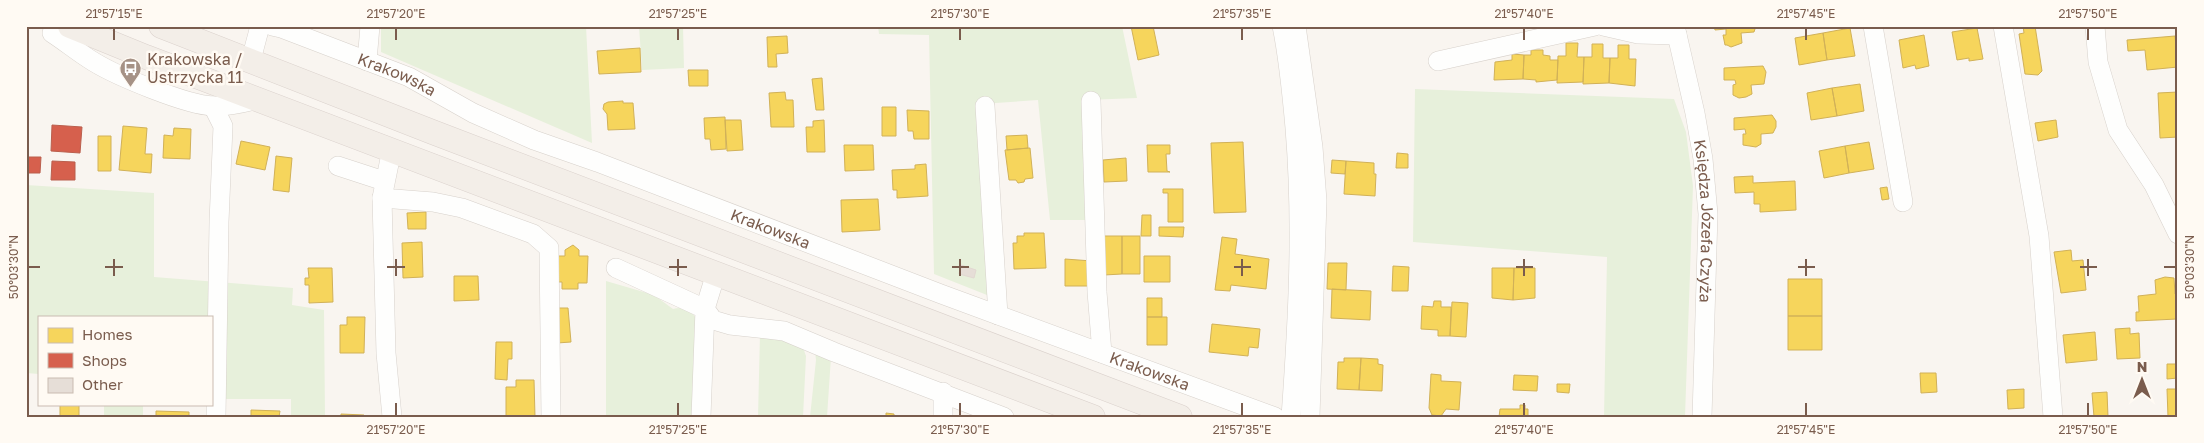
<svg xmlns="http://www.w3.org/2000/svg" width="2204" height="443" viewBox="0 0 2204 443" font-family="'Golos Text',sans-serif">
<style>
.green{fill:#e7f0db}
.homes{fill:#f6d55c;stroke:#d1b158}
.shops{fill:#d6604d;stroke:#ba5f4d}
.building{fill:#e6ded7;stroke:#e2d8d2}
.lines{fill:none;stroke-linecap:round;stroke-linejoin:round}
.minor-casing{stroke:#d7d1cb;stroke-width:20}
.major-casing{stroke:#dad1cc;stroke-width:25}
.minor{stroke:#fefefd;stroke-width:19}
.major{stroke:#f3eee8;stroke-width:24}
.ticks{fill:none;stroke:#7a5c4d;stroke-width:2}
.labels{text-anchor:middle;stroke-width:5;stroke-linejoin:round;paint-order:stroke}
.poi-label{font-size:16px;fill:#7a5c4d;stroke:#fffaf3;text-anchor:start}
.street-label{font-size:16px;fill:#7a5c4d;stroke:#fffaf3}
.neatline{fill:none;stroke:#7a5c4d;stroke-width:2}
.ticks-label{font-size:12px;text-anchor:middle;fill:#7a5c4d}
</style>
<rect width="100%" height="100%" fill="#f9f5f0"/>
<path class="green" d="M381,26H586L592,143L381,52Z
M639,26H683L684,68L642,70Z
M878,26H1122L1137,98L1087,100L1093,220H1050L1038,100L981,104L992,297L934,274L929,35L879,34Z
M1415,89L1674,99L1686,132L1693,186L1685,417H1604L1607,257L1413,242Z
M26,185L154,193V277L293,288L292,305L324,310L325,417H291V399H211V317H39V374L26,373Z
M606,281L654,295L673,309C684,306 690,310 697,319L695,417H606Z
M760,334L802,345L806,356L803,417H758Z
M815,351L831,357L827,417H810L816,360Z
M104,404H143V417H104Z"/>
<path class="homes" d="M1131,26H1153L1159,55L1138,60Z
M1714,26H1756L1754,32L1741,33L1742,43L1731,47L1727,45H1725L1723,35H1726V29L1715,30Z
M2023,26H2035L2042,71L2038,75L2025,74L2019,34L2024,33Z
M1850,28L1855,56L1827,60L1823,33Z
M1977,28L1983,59L1969,61V58L1957,60L1952,32Z
M1823,33L1827,60L1799,65L1795,38Z
M1924,35L1929,66L1916,69L1915,65L1903,68L1899,40Z
M787,36L788,53L776,54L777,67H768L767,37Z
M2175,36L2178,67L2147,70L2145,50L2128,51L2127,40Z
M1566,43H1578L1577,57H1584L1583,82L1557,83L1558,56H1566Z
M1592,44H1603V58H1610L1609,83L1583,84L1584,57H1592Z
M1618,45H1629V59H1636L1635,86L1609,83L1610,58H1618Z
M640,48L641,72L599,74L597,51Z
M1531,50H1543V55L1550,56V60H1558L1557,80L1536,82V80L1523,79L1524,55H1531Z
M1512,54L1524,55L1523,79L1494,80L1495,62L1512,60Z
M1763,66L1766,72L1764,84L1751,85L1752,94L1746,97L1739,98L1733,95V85L1736,84L1735,80H1724V68Z
M688,70H708V86H689Z
M822,78L824,110H816L812,79Z
M1860,84L1864,111L1837,116L1832,88Z
M1832,88L1837,116L1811,120L1807,93Z
M785,92L786,100H793L794,127H771L769,93Z
M2178,92V137L2160,138L2158,93Z
M623,101V103H633L635,129L608,130L607,114L603,109L604,104L608,102Z
M882,107H896V136H882Z
M907,110L929,111V139H914L913,131H908Z
M1772,115L1776,121V127L1773,133L1761,134V144L1756,147L1743,145V134H1746L1745,129L1734,130V118Z
M725,117L726,149L711,150L710,139H705L704,118Z
M725,120H741L743,150L727,151Z
M824,120L825,152H807L806,127H813V121Z
M2056,120L2058,137L2038,141L2035,123Z
M123,126L147,128L145,154H152L151,173L119,170Z
M174,128L191,129L190,159L163,158L164,135L173,136Z
M1027,135L1028,148L1007,150L1006,136Z
M98,136H111V171H98Z
M241,141L270,147L265,170L236,164Z
M1243,142L1246,212L1214,213L1211,143Z
M1869,142L1874,169L1849,173L1845,146Z
M844,145H873L874,170L845,171Z
M1147,145H1170V154H1166L1167,171L1170,172H1148Z
M1845,146L1849,173L1824,178L1819,151Z
M1030,148L1033,178L1025,179L1024,182L1018,183L1016,180H1009L1005,150Z
M1397,153L1408,154V168H1396Z
M276,156L292,158L289,192L273,190Z
M1126,158L1127,181L1104,182L1103,160Z
M1332,160L1346,161L1345,174L1331,173Z
M1346,161L1374,163V174H1376L1375,196L1344,194Z
M926,164L928,196L897,198V190H893L892,170L915,169V165Z
M1753,176V183L1795,181L1796,210L1760,212V204H1754V192L1735,193L1734,177Z
M1887,187L1889,199L1882,200L1880,188Z
M1163,189H1183V222H1168V193H1163Z
M878,199L880,230L842,232L841,200Z
M426,212V229H408L407,213Z
M1142,215H1151V236H1141Z
M1159,227H1184L1183,237L1159,236Z
M1024,233H1044L1046,268L1014,269L1013,243H1017V236H1024Z
M1104,236H1122V274L1104,275Z
M1122,236H1140V274H1122Z
M1222,237L1237,239L1235,254L1269,259L1266,289L1231,285L1230,291L1215,290Z
M422,242L423,277L403,278L402,243Z
M573,245L579,250V256H588L587,283H578V289H562V282H557V256H565V250Z
M2071,250L2072,261L2083,260L2086,290L2061,293L2054,252Z
M1144,256H1170V282H1144Z
M1065,259L1092,261V286H1065Z
M1328,263H1347L1346,290L1327,289Z
M1393,266L1409,267L1408,291H1392Z
M308,268H332L333,302L309,303V285H305V278H309Z
M1492,268H1514L1513,300L1492,298Z
M1514,268H1535V298L1513,300Z
M454,276H478L479,300L454,301Z
M2165,277L2174,278L2175,294L2177,293V319L2136,321V312H2139L2138,296L2156,294L2155,280Z
M1788,279H1822V316H1788Z
M1332,289L1371,291L1370,320L1331,318Z
M1147,298H1162V317H1147Z
M1434,301H1441V307H1451L1450,336H1438V330L1421,329L1422,306L1433,307Z
M1452,302L1468,303L1466,337L1450,336Z
M555,308H568L571,342L557,343Z
M1788,316H1822V350H1788Z
M347,317H365L364,353H340V325H347Z
M1147,317H1167V345H1147Z
M1212,324L1260,329L1258,348L1249,347L1248,356L1209,352Z
M2130,328V334L2139,333L2140,358L2117,359L2115,329Z
M2095,332L2097,360L2066,363L2063,335Z
M496,342H512V359H508L507,380L495,379Z
M1344,358H1361L1359,390L1337,389L1338,362H1344Z
M1361,358L1378,359V364L1383,365L1382,391L1359,390Z
M2167,364H2178V378L2167,379Z
M1920,373H1936L1937,392L1921,393Z
M1431,374L1441,375V381L1461,382L1459,410L1446,409L1441,416L1432,415L1429,408Z
M1514,375L1538,376L1537,391L1513,390Z
M516,380H534L535,417H506V387H516Z
M1557,384H1570L1569,393L1557,392Z
M2024,389V408L2008,409L2007,390Z
M2167,389H2178V417H2168Z
M2107,392L2108,417H2094L2092,393Z
M60,404H79V417H60Z
M1520,405H1525V409H1528V417H1499L1500,409H1520Z
M251,410L280,411L279,417H251Z
M156,411L189,412V417H156Z
M886,413L894,414V417H886Z
M341,414L364,415V417H341Z"/>
<path class="shops" d="M52,125L82,127L80,153L51,151Z
M26,157H41L40,173H26Z
M52,161L75,162V180H51Z"/>
<path class="building" d="M961,265L976,270L974,278L959,274Z"/>
<g class="lines">
<defs>
<g id="minor">
<path d="M55,26L52,33C66,42 79,53 94,62C117,76 186,105 213,106C228,107 244,103 259,99"/>
<path id="s1" d="M272,26L281,28L409,77L473,113L534,140L597,162L941,294L1275,417"/>
<path d="M1282,26C1289,60 1292,94 1295,128C1303,225 1298,320 1291,417"/>
<path d="M1296,26L1313,147L1317,201L1310,417"/>
<path d="M1603,26L1638,34L1677,35"/>
<path id="s2" d="M1675,26L1695,113L1703,159L1708,214L1702,417"/>
<path d="M1873,26L1903,202"/>
<path d="M2003,26L2039,236L2053,417"/>
<path d="M2095,26L2098,62L2118,130L2154,185L2178,234"/>
<path d="M251,60L260,26"/>
<path d="M367,61L370,26"/>
<path d="M1438,61L1595,26"/>
<path d="M1091,101L1097,292L1102,353"/>
<path d="M213,106L223,126L219,222L216,417"/>
<path d="M985,106L998,315"/>
<path d="M394,150L390,159L382,198L433,202L462,208L533,234L549,248L551,417"/>
<path d="M338,166L384,181"/>
<path d="M382,198L386,353L392,417"/>
<path d="M616,268L705,309L701,417"/>
<path d="M716,273L705,309L713,320L730,325L784,331L834,352L1004,417"/>
<path d="M943,392V417"/>
</g>
<path id="major" d="M70,26L146,57L1093,417
M161,26L435,133L1180,417"/>
</defs>
<use href="#minor" class="minor-casing"/>
<use href="#major" class="major-casing"/>
<use href="#minor" class="minor"/>
<use href="#major" class="major"/>
</g>
<path class="ticks" d="M114,28V40M396,28V40M678,28V40M960,28V40M1242,28V40M1524,28V40M1806,28V40M2088,28V40M114,259V276M396,259V276M678,259V276M960,259V276M1242,259V276M1524,259V276M1806,259V276M2088,259V276M28,267H40M105,267H123M387,267H405M669,267H687M952,267H969M1234,267H1251M1516,267H1533M1798,267H1815M2080,267H2097M2164,267H2176M396,403V416M678,403V416M960,403V416M1242,403V416M1524,403V416M1806,403V416M2088,403V416"/>
<defs>
<symbol id="bus-pin" viewBox="-11 -11 22 30"><path d="M0 17L-7.5 6A9.5 9.5 0 1 1 7.5 6Z" fill="#a69286" stroke="#fffaf3"/><path d="M-5-6H5V4H4V6H2V4H-2V6H-4V4H-5ZM-3.5-4V0h7V-4ZM-3.5 1.2v1.5H-2V1.2ZM2 1.2v1.5H3.5V1.2Z" fill="#fff"/></symbol>
</defs>
<g fill-rule="evenodd">
<use href="#bus-pin" x="118" y="56" width="25" height="34"/>
</g>
<g class="labels">
<g class="poi-label">
<text x="147" y="65">Krakowska /<tspan x="147" dy="18">Ustrzycka 11</tspan></text>
</g>
<g class="street-label">
<text dy="6" stroke="none"><textPath href="#s1" startOffset="134">Krakowska</textPath></text>
<text dy="6" stroke="none"><textPath href="#s2" startOffset="198">Księdza Józefa Czyża</textPath></text>
<text dy="6" stroke="none"><textPath href="#s1" startOffset="539">Krakowska</textPath></text>
<text dy="6" stroke="none"><textPath href="#s1" startOffset="944">Krakowska</textPath></text>
</g>
</g>
<rect width="2204" height="443" fill="none" stroke="#fffaf3" stroke-width="55"/>
<rect x="38" y="316" width="175" height="90" fill="#fffaf3" stroke="#cabbb1"/>
<rect x="48" y="328" width="25" height="15" fill="#f6d55c" stroke="#cabbb1"/>
<text x="82" y="340" font-size="15" fill="#7a5c4d">Homes</text>
<rect x="48" y="353" width="25" height="15" fill="#d6604d" stroke="#cabbb1"/>
<text x="82" y="366" font-size="15" fill="#7a5c4d">Shops</text>
<rect x="48" y="378" width="25" height="15" fill="#e6ded7" stroke="#cabbb1"/>
<text x="82" y="390" font-size="15" fill="#7a5c4d">Other</text>
<g transform="translate(2142 380)" stroke="#fffaf3" stroke-width="4" paint-order="stroke">
<path d="M0-4L9 19L0 12L-9 19Z" fill="#7a5c4d"/>
<text y="-8" font-size="14" font-weight="bold" text-anchor="middle" fill="#7a5c4d">N</text>
</g>
<rect x="28" y="28" width="2148" height="388" class="neatline"/>
<g class="ticks-label">
<text x="114" y="18">21°57'15"E</text>
<text x="396" y="18">21°57'20"E</text>
<text x="678" y="18">21°57'25"E</text>
<text x="960" y="18">21°57'30"E</text>
<text x="1242" y="18">21°57'35"E</text>
<text x="1524" y="18">21°57'40"E</text>
<text x="1806" y="18">21°57'45"E</text>
<text x="2088" y="18">21°57'50"E</text>
<text transform="translate(14 267) rotate(-90)" y="4">50°03'30"N</text>
<text transform="translate(2190 267) rotate(-90)" y="4">50°03'30"N</text>
<text x="396" y="434">21°57'20"E</text>
<text x="678" y="434">21°57'25"E</text>
<text x="960" y="434">21°57'30"E</text>
<text x="1242" y="434">21°57'35"E</text>
<text x="1524" y="434">21°57'40"E</text>
<text x="1806" y="434">21°57'45"E</text>
<text x="2088" y="434">21°57'50"E</text>
</g>
</svg>
